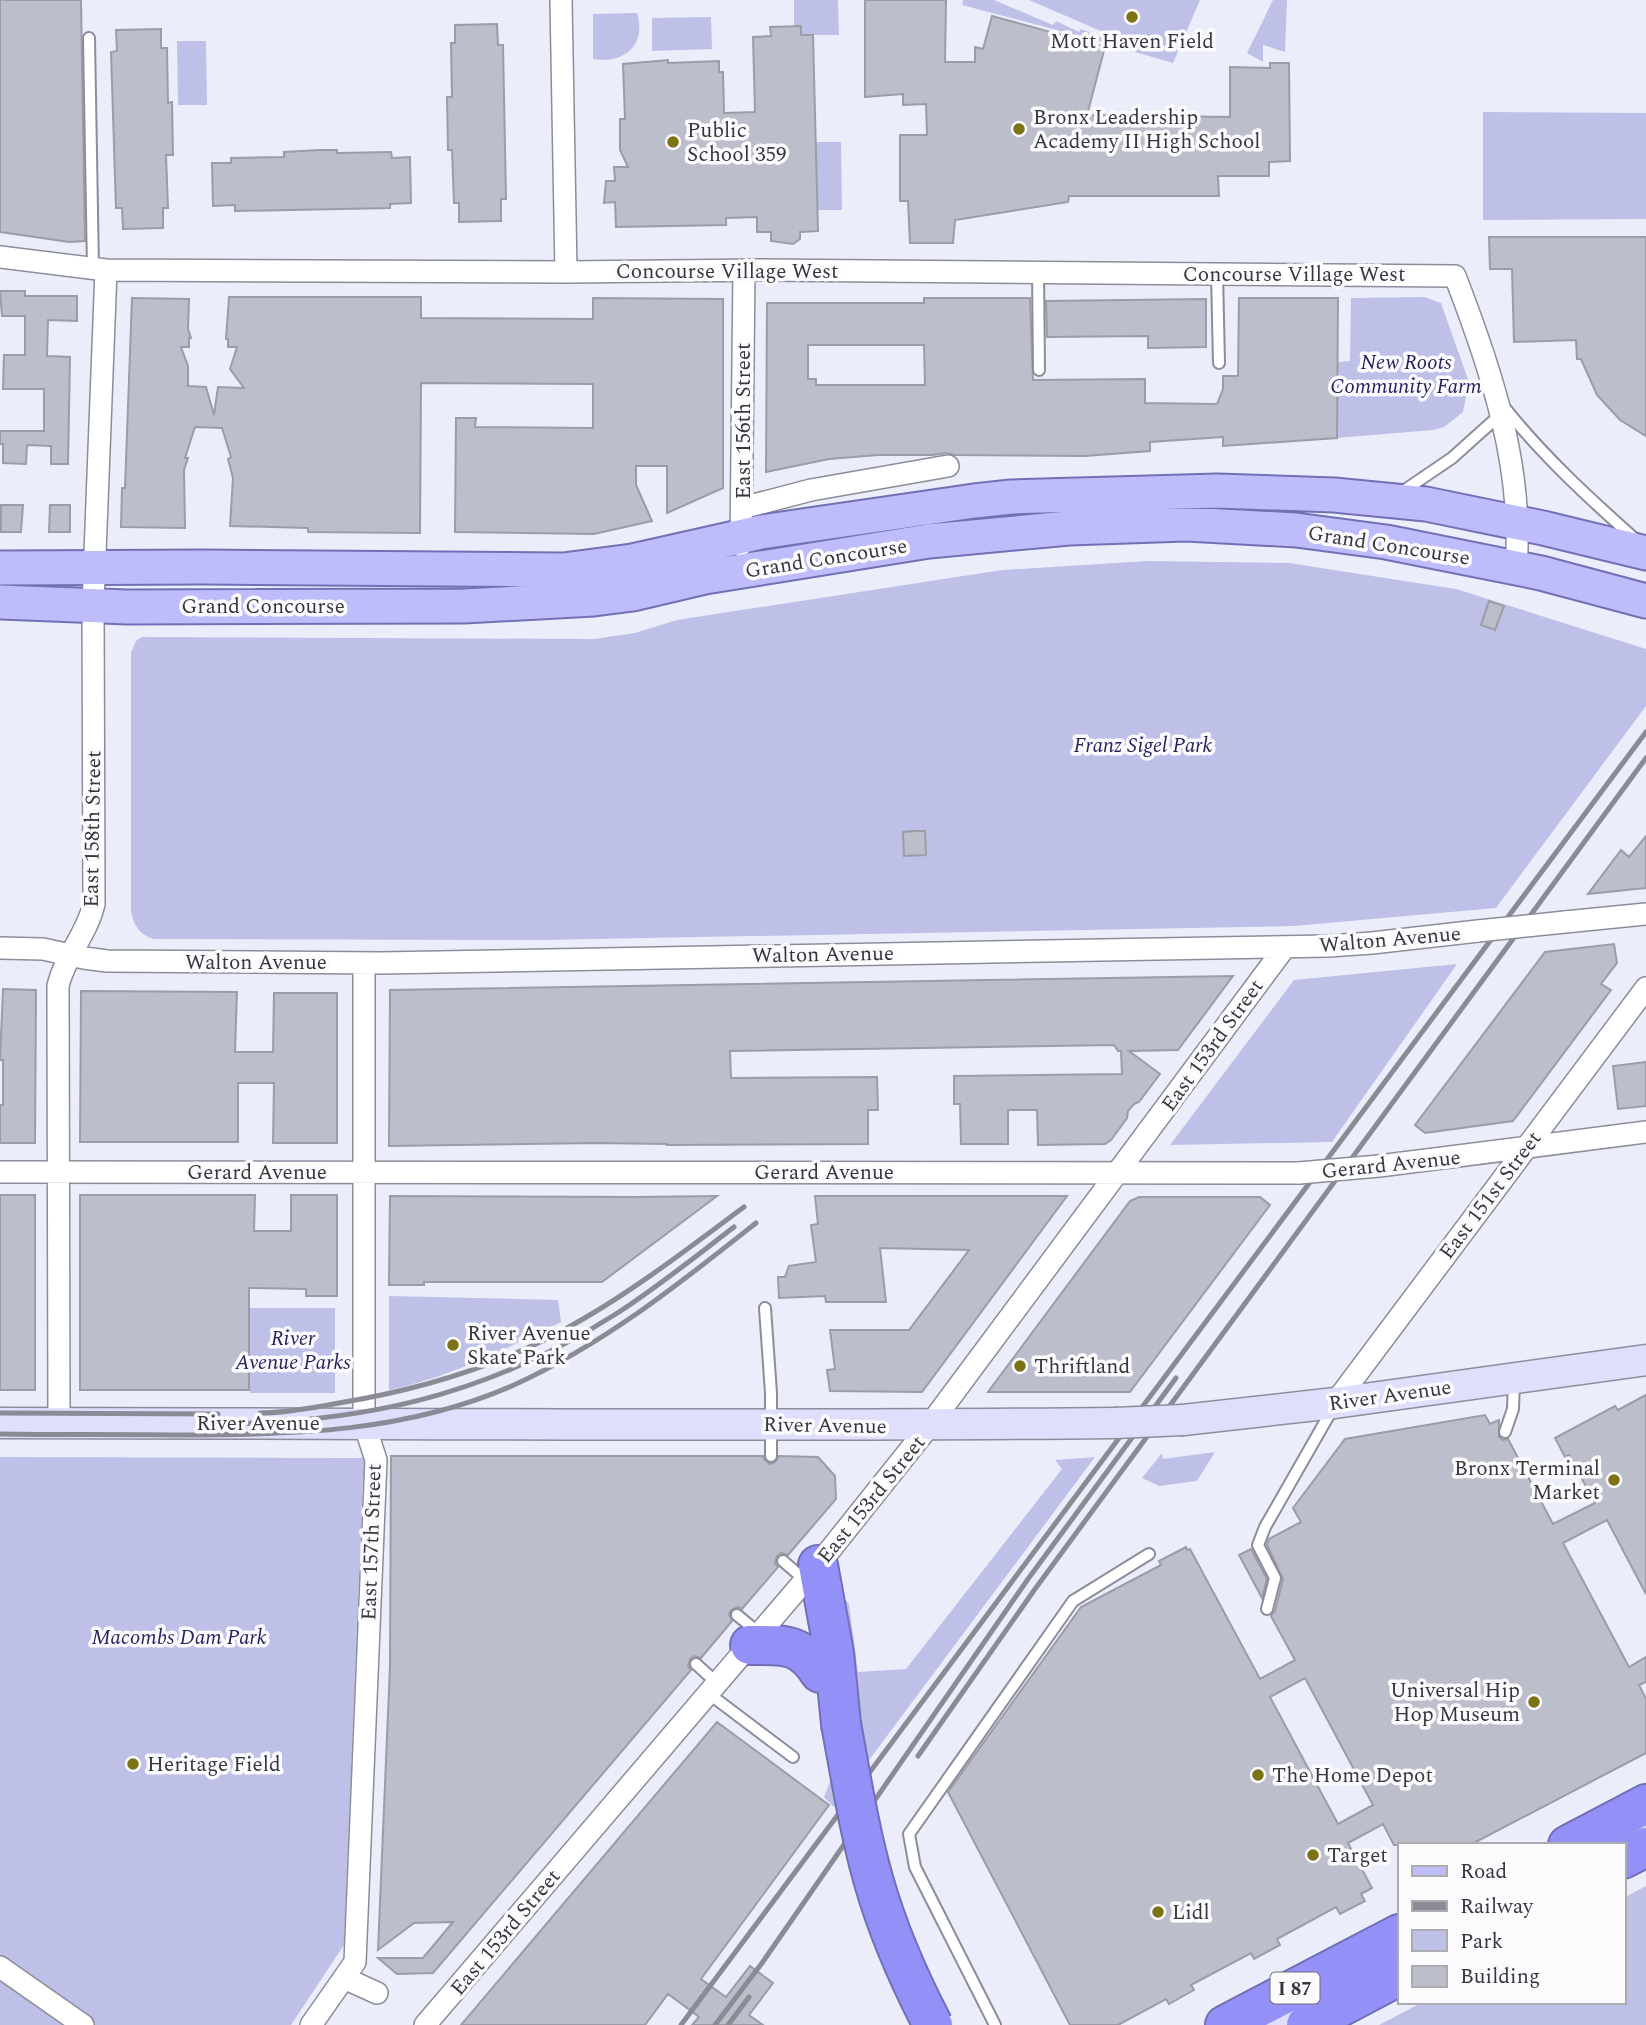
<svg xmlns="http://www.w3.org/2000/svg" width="1646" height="2025" viewBox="0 0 1646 2025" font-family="Spectral,serif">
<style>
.green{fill:#bec0e7}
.building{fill:#bdbecb;stroke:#9c9ca9;stroke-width:2;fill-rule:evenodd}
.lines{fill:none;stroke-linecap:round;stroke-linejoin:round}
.lane-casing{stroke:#8c8d9a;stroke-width:14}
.street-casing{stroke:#8c8d9a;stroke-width:24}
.secondary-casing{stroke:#8c8d9a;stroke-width:33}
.primary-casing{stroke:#7270b5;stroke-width:37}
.highway-casing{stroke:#7270b5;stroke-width:42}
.lane{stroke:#fff;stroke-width:10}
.street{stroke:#fff;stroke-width:21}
.secondary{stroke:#dfdefd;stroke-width:30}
.primary{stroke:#bebcfa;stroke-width:33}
.highway{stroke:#9390f7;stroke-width:38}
.rail{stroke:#8b8b95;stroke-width:5}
.street-bridge-casing{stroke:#8c8d9a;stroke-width:24;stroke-linecap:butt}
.secondary-bridge-casing{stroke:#8c8d9a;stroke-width:33;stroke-linecap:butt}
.highway-bridge-casing{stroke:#7270b5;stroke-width:42;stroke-linecap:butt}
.street-bridge{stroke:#fff;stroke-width:21}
.secondary-bridge{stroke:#dfdefd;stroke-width:30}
.highway-bridge{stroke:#9390f7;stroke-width:38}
.poi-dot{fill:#7c7315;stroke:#fbfbfe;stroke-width:2.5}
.labels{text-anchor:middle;stroke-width:7;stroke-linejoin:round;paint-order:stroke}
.shield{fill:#fbfbfe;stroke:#717176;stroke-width:2}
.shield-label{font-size:19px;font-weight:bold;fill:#36363b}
.poi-label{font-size:21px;fill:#36363b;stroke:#fbfbfe;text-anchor:start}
.street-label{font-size:21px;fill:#36363b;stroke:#fbfbfe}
.park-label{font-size:21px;font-style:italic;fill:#28225c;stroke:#fbfbfe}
</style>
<rect width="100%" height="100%" fill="#ecedfb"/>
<path class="green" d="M794,0H838L839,35H801L794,26Z
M963,0H994L1053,25L1056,21L1079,32L1081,29L1103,38L1102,42L962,5Z
M1029,0H1200L1173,63L1108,44L1110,35Z
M1273,0H1287L1285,52L1263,45V62L1247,53Z
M637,13C647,45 624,64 593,59V14Z
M711,17L712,49L652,51V18Z
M177,41H206L207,105H178Z
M1483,112L1646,113V219L1483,220Z
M816,142H841L842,210H818Z
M1424,297L1441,303L1469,382L1463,412L1444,427L1433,430L1337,438L1338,362L1350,361L1351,298Z
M1147,561L1289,563L1456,589L1646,649V706L1496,908L1294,926L541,940L153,939C139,934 134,926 131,911V653L136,641L142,637L594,639L635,633L677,620L1002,570Z
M1457,964L1332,1142L1170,1145L1294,980Z
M389,1296L558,1300L561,1322C506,1349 450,1377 389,1390Z
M250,1308H335V1393H250Z
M1215,1452L1197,1481L1159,1486L1142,1478L1162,1453L1163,1459Z
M0,1457L371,1458L363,1478L344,1945L291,2025H0Z
M1095,1457L834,1807L824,1797L833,1774L841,1594L849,1604L858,1672L906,1669L1062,1469L1055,1460Z
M1646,1886V2025H1379L1423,2002H1623V1898Z"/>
<path class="building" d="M0,0H81L85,241L69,242L0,232Z
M865,0H946L945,62H975V47L983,49L992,16L1105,47L1087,115L1230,117V67L1270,68V63H1289L1290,161L1269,162V176H1218L1219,196H1069L1068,202L955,220L953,243H910L908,201H900V135H927L926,104L903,105V94L865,97Z
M497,24L498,45H503L506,199H501V221L459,222V203H454L452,150H448L447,97H452L451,43H455V25Z
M801,26V35H813L818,231L800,232V239L793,244L771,241V232H757V217L726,218V225L616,227L615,202L604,203L606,181H615L614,167H628L620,150V119H625L623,64L668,60V63L719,61V72H723L724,113L755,112L753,37L771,36L770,27Z
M161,29V48H167L168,103L172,102L173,155H166L168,208H163V228L123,229L122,208H116L111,52L117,51L116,30Z
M319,150H337V153L391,152L392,158L410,157L411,203L390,204V208L235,211V205L213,206L212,163H231V158L284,157V152Z
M1489,237H1646V436L1620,420L1597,395L1581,359H1577L1576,340L1514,342L1512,269H1490Z
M0,291H25V296H77V321L48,320L47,356L70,357L68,464H51V446L27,445L26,464L3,463V444H0V431H44V389H3L4,355H25V316H2Z
M229,297H421V318L593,319V298L723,299V488L667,513V466H636V485L652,521L594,534L455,532L456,418H476L475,427L593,428V384L421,383L420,533L308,532V528L230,526L233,478L228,459L231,457L222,428L195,427L185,458H188L184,470L185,528L121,527L122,488H125L132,298L189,299L188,329L191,338H189V347H181L188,366V386L206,387L214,415L218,387L244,388L230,369L237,347H228V339H226Z
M924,298H1030L1033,380L1145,379V403L1217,404L1223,389V376H1238L1239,298H1338L1337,438L1223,446V437L1150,442V451L1085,456L955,455L946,453L933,455H878L829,459L766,472L767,303H924ZM808,345H924L925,385H816V379H808Z
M1206,299V347L1148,348V336L1047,337L1046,301Z
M1,505H23L21,532H1Z
M50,505H70V532H49Z
M1489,601L1504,606L1495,630L1481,625Z
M914,831H925L926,855L904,856L903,832Z
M1646,836V888L1588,894L1621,850L1629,857Z
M1614,944L1617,963L1601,984L1611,990L1513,1121L1425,1133L1415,1125L1545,952Z
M1233,976L1178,1050L1129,1051L1160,1074L1139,1102L1134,1104L1128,1111L1127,1118L1111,1140L1105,1144L1038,1145L1037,1110H1008V1144H961L960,1104H954V1076L1122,1074L1121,1051H1118L1114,1045L730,1051L731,1078L877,1077L878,1110H868V1144L667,1145V1144L596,1143L389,1146L390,990Z
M3,989L36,990L35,1143H0V1105H3V1060H0Z
M81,991L237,992L235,1052H273L274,993H337V1143H273L274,1083H238V1142H80Z
M1646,1062V1106L1618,1109L1613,1066Z
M0,1195H35V1390H0Z
M80,1195H255L254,1231H291V1195H337V1296H306V1289L249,1288V1390H80Z
M390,1196L636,1197L717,1196L602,1282H424V1285H389Z
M815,1196H1067L922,1392L830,1391L827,1370L835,1369L830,1330H909L969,1250L880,1248L886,1302H826L825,1296L779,1298L778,1277H785L789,1266L816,1262L811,1225L818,1224Z
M1139,1197H1260L1270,1205L1130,1392H988L1130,1201Z
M1646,1395V1594L1607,1520L1563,1543L1629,1667L1646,1657V1682L1639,1685L1646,1699V1753L1470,1845H1394L1383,1824L1348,1843L1372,1888L1361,1894L1365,1901L1340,1914L1336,1907L1277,1939L1280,1945L1254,1959L1251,1953L1191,1985L1194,1990L1169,2004L1166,1999L1118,2025H1070L948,1792L1081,1607L1161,1565L1159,1561L1186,1547L1187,1550L1190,1549L1260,1679L1295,1660L1271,1616L1275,1611L1283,1579L1267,1545L1269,1539L1301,1522L1293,1508L1345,1439L1485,1415L1490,1424L1499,1420V1437L1503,1440L1508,1439L1553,1524L1595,1503L1569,1455L1565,1457L1555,1438L1615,1406L1618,1410ZM1305,1678L1373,1805L1338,1824L1270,1697Z
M391,1456H763L765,1460L770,1464L775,1462L779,1456L818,1457L835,1476L836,1499L788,1555L781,1553L777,1556L775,1563L778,1567L742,1609L738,1607L731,1610L729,1614L732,1621L701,1658L694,1656L690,1659L688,1666L691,1670L433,1973L397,1974L378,1958H423L453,1922L414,1923L378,1950L390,1666Z
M1251,1549L1267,1579L1262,1598L1239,1555Z
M717,1722L829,1805L701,1979L726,1997L750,1966L773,1983L749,2015L763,2025H692L699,2017L668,1994L645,2025H461Z"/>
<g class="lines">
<defs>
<path id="lane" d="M89,38L93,269
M1038,272L1039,370
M1217,274L1219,363
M1505,408C1543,456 1590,499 1636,540
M1402,492L1452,458L1501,414
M765,1308L771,1393V1456
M1505,1432L1513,1409L1514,1381
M783,1561L805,1580
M1267,1609L1275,1578L1258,1545L1265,1527L1333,1408
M737,1615L760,1634
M696,1664L717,1683
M708,1693L793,1757
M995,2025L915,1867L909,1834L1073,1601L1149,1554"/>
<path id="street" d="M561,0L566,272
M0,257L106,270L566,272L763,270L1455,276C1491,369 1524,467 1516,568
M742,508L811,490L948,466
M741,545L744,270
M1565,922L1646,914
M0,948L43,949L84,958L107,961L381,963L1328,946L1372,943L1478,931
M1379,1166L1646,1132
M0,1172L1299,1173
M1335,1403L1646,988
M59,1423L58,986C65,956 87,934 94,904L93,605L106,270
M0,1967L83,2025
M344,1978L377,1993
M311,2025L355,1962L376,1460L364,1423V963
M425,2025L818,1565L929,1426L1285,947"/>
<path id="secondary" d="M1183,1420L1335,1403L1646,1360
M0,1423C372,1423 743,1427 1115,1423
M1611,1845L1646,1826
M1268,2025L1399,1956"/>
<path id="primary" d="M0,568L203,567L563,570L632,561L761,532L974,501L1011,497L1217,491L1334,495L1426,504L1543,528L1646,553
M0,602L127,607L464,606L594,599L633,594L705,577L929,541L1069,528L1186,524L1296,530L1386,542L1541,573L1646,601"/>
<path id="highway" d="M818,1565L834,1653L841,1724
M750,1645C783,1645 800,1642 820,1673
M1568,1845L1646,1804
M1623,1859L1646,1847
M1225,2025L1399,1934
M1306,2025L1399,1976"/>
</defs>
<use href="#lane" class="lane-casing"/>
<use href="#street" class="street-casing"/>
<use href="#secondary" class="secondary-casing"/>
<use href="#primary" class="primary-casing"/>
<use href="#highway" class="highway-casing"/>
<use href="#lane" class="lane"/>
<use href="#street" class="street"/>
<use href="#secondary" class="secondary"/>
<use href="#primary" class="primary"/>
<use href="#highway" class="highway"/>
<path class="rail" d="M0,1413L218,1414
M260,1413C286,1413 313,1408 339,1403C424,1389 509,1363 583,1319C640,1286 691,1246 744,1207
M199,1424C356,1425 485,1398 619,1312C659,1286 696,1256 734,1227
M0,1434C60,1435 120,1434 181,1435C294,1435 408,1432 514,1385C604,1344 679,1284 756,1223
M918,1756L1035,1589L1646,758
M681,2025L1646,732
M715,2025L762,1963L1028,1579L1176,1378
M728,2025L749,1997"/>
<defs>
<path id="street-bridge" d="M1478,931L1565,922
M1299,1173L1379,1166"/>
<path id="secondary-bridge" d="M1115,1423L1183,1420"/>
<path id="highway-bridge" d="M841,1724C851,1777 859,1830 874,1882C888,1931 909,1979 933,2025"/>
</defs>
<use href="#street-bridge" class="street-bridge-casing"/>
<use href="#secondary-bridge" class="secondary-bridge-casing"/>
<use href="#highway-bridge" class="highway-bridge-casing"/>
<use href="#street-bridge" class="street-bridge"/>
<use href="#secondary-bridge" class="secondary-bridge"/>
<use href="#highway-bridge" class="highway-bridge"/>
</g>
<g class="poi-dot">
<circle cx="1132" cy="17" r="7"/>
<circle cx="1019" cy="129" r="7"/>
<circle cx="673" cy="142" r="7"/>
<circle cx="453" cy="1345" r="7"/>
<circle cx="1020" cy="1366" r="7"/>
<circle cx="1614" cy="1480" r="7"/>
<circle cx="1534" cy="1702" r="7"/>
<circle cx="133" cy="1764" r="7"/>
<circle cx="1258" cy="1775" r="7"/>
<circle cx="1313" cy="1855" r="7"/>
<circle cx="1158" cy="1912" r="7"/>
</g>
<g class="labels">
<rect class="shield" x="1270.5" y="1972.5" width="49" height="31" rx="5"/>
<g class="shield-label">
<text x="1295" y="1995">I 87</text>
</g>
<g class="poi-label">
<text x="1132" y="48" text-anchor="middle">Mott Haven Field</text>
<text x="1033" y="124">Bronx Leadership<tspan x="1033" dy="24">Academy II High School</tspan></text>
<text x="687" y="137">Public<tspan x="687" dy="24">School 359</tspan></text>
<text x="467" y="1340">River Avenue<tspan x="467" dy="24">Skate Park</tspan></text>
<text x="1034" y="1373">Thriftland</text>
<text x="1600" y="1475" text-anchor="end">Bronx Terminal<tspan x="1600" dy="24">Market</tspan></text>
<text x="1520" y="1697" text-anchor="end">Universal Hip<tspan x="1520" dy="24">Hop Museum</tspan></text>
<text x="147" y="1771">Heritage Field</text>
<text x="1272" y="1782">The Home Depot</text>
<text x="1327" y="1862">Target</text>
<text x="1172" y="1919">Lidl</text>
</g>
<g class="street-label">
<text x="727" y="278">Concourse Village West</text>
<text x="1294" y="281">Concourse Village West</text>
<text transform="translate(743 421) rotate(-90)" y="7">East 156th Street</text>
<text transform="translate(1389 545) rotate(9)" y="7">Grand Concourse</text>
<text transform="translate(826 558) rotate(-9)" y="7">Grand Concourse</text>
<text x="263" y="613">Grand Concourse</text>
<text transform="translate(92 829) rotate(-89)" y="7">East 158th Street</text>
<text transform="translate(1390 939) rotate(-5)" y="7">Walton Avenue</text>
<text transform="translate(823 954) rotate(-1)" y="7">Walton Avenue</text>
<text x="256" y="969">Walton Avenue</text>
<text transform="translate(1212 1045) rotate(-54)" y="7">East 153rd Street</text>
<text transform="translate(1391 1164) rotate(-6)" y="7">Gerard Avenue</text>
<text x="257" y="1179">Gerard Avenue</text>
<text x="824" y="1179">Gerard Avenue</text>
<text transform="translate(1490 1195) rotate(-53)" y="7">East 151st Street</text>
<text transform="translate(1390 1395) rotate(-8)" y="7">River Avenue</text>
<text x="258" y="1430">River Avenue</text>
<text transform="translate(825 1425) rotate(1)" y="7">River Avenue</text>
<text transform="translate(871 1499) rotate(-51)" y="7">East 153rd Street</text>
<text transform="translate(371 1542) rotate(-88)" y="7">East 157th Street</text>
<text transform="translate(505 1932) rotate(-50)" y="7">East 153rd Street</text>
</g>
<g class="park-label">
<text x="1406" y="369">New Roots<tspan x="1406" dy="24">Community Farm</tspan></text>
<text x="1143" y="752">Franz Sigel Park</text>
<text x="293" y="1345">River<tspan x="293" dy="24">Avenue Parks</tspan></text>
<text x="179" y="1644">Macombs Dam Park</text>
</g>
</g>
<rect x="1398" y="1843" width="228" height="161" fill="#fbfbfe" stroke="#acacb0" stroke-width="2"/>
<rect x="1412" y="1866" width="35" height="10" fill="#bebcfa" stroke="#acacb0" stroke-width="2"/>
<text x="1460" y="1878" font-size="21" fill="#36363b">Road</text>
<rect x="1412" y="1901" width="35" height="10" fill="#8b8b95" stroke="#acacb0" stroke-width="2"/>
<text x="1460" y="1913" font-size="21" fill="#36363b">Railway</text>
<rect x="1412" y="1930" width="35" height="21" fill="#bec0e7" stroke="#acacb0" stroke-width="2"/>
<text x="1460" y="1948" font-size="21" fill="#36363b">Park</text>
<rect x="1412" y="1966" width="35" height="21" fill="#bdbecb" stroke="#acacb0" stroke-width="2"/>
<text x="1460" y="1983" font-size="21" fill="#36363b">Building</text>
</svg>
